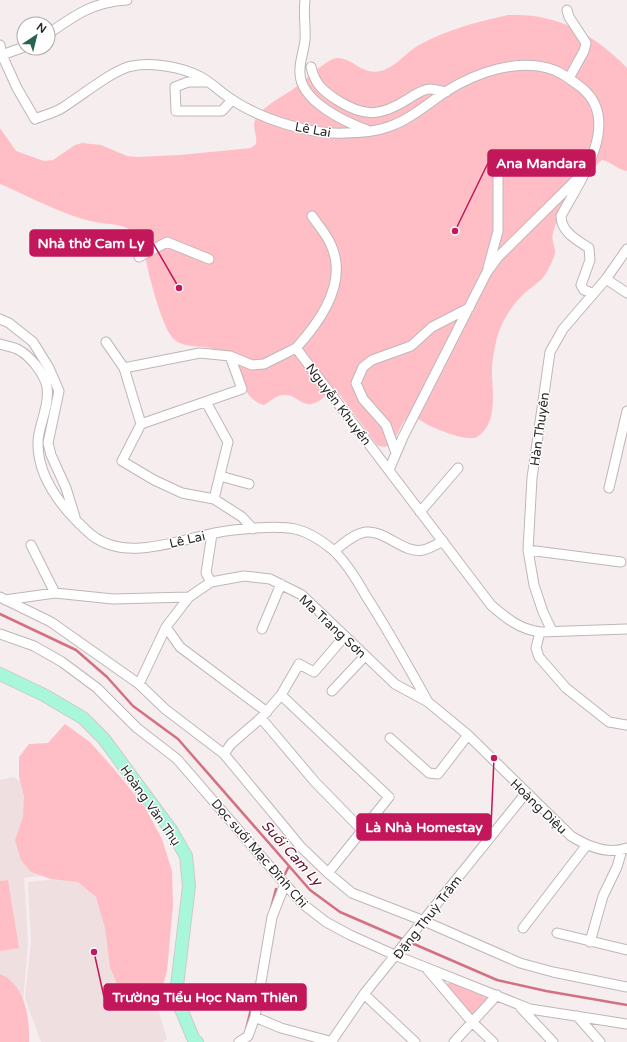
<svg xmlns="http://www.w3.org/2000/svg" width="627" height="1042" viewBox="0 0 627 1042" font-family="'Varela Round',sans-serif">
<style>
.built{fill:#f0dfe1}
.green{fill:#ffbec6}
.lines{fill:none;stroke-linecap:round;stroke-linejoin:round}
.stream{stroke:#d37182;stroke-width:2.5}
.minor-casing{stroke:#bfb6b7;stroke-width:11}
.major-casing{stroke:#cccbcb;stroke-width:14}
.minor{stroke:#fff;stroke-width:9}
.major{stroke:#a8f7db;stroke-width:12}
.labels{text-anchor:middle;stroke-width:3;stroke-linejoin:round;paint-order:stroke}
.street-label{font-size:13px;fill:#2b2828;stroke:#fff}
.water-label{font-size:14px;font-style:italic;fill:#670b28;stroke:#fff}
.leader{fill:none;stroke:#c2185b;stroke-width:1.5}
.callout-dot{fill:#c2185b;stroke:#fff;stroke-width:1.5}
.callout{fill:#c2185b;stroke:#c2185b;stroke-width:1.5}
.callout-label{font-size:14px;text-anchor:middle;font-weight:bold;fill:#fff}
</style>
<rect width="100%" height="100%" fill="#f6edee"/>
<path class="built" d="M14,777L34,792L53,874L24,878L28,942L20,1042H0V780Z
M108,874L162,963L157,1006L167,1039L163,1042H41L25,998L31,941L28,882Z"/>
<path class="green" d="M508,15C522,15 535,15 548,19C577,25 607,47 627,68V171C617,170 611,161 602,160C590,170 557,216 554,229C551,238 553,242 555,250C556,256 548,270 545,275C540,282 533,286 527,291C512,304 500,323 496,342C494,350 493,358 492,366C491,387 500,423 477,437C467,442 439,430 428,425C423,422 418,418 412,417C396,417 400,455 377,445L340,395C325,389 325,401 312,404C301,406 294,393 283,395C276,395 270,402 264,405C245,401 237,371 226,357C212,339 184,354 171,336C162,323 152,287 148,270C146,260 144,245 137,236C127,223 110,225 95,222C62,215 31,197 0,184V128L16,151L44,161L53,160L75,145L82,143L101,145L127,156L137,157L180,155L251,148L256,144C258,135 251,127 256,118C265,104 285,96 297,86C306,80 329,56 339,58C356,60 363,77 384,70C398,65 406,52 419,45C446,30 477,22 508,15Z
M65,724L90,742L114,769L144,806L162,839L172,871L173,905L167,971L161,992L143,1001L120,991L110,967L105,928L96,897L78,882L51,879L31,872L21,860L15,840L23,817L24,796L19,777V757L29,744L48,743Z
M8,880L19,948L0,951V881Z
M0,974C25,984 30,1018 29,1042H0Z
M453,983L487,998L473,1017L442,984Z"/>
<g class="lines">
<path class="stream" d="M0,614L76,650L107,677L133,706L178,739L310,890L340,912L497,980L546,991L627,1005
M285,874L289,866
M271,908L276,889
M245,1034L256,988"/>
<defs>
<path id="minor" d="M305,0C303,14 306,27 305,40C304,51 299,62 300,73C300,101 345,122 367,130
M567,10L569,17L586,43L584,51L569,78
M48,34C75,15 93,2 127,0
M0,45L2,55L24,47
M0,56L2,55L17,88L35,119C44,115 54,113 62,108C80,97 114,69 132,66C153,62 182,67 201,77C212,83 220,92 231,99C259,118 309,135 344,133C358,133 374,132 388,127C409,120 426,105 445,92C475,73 518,57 554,70C564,74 573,81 582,88C623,122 579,182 561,216C561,232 577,240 589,248L590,260L581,285L584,290L592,293
M311,67C315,84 323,91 337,100C365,118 381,116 408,99C414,95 423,89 430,89C435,89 441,91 446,92
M208,82H188L175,87L176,111H222L232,100
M139,257L167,242L209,259
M488,268L498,231V173
M606,279L627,293
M0,319L9,323L33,342L49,368L59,391L48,443L51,455L66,488L75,517
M106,342L124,368
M0,344C6,346 14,347 19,350C31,357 44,373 47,387C48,393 47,404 45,410C43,420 38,432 38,442C37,477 63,509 87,531C121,564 175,541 215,533C234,529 277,525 295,529C309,532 322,541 333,550C346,562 357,580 366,596C388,630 408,666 428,702
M296,348C320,322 348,282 331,245C327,235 318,225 312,216
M230,356L242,389L141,424L122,461L154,480L182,493L214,499L242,517L253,529
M206,402L228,442L214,499
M141,424L124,368L200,353L230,356L252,365L264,364L296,348L491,605C506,618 519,629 540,632L627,629
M396,453L386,425L363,399L356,383L363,367L372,360L411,346L432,327L469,308
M389,470L403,437L487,272L498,257L579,177
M220,476L249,484
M609,488L627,411
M420,512L458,468
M31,545L55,593
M528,550L621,562
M334,551C343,544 355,533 366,532C386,530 403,554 423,550C429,549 437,544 443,541
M211,582L206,573L212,534
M0,597L51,622L139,684L165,709L224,754L301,847L328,873L352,893L424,921L520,963L553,972L627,987
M5,600L55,593L113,599L189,597
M166,627L180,647L267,712
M262,629L281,584
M552,631L543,612L534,585L528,550L532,478L550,352L563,329L606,279L627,249
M540,632L536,648L539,657L566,688L609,722L627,725
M0,634L34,646L62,662L97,688L137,728L177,759L285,884L304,905L326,922L350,935L397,956L530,1009L627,1024
M139,684L166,627L189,597L211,582L244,576L270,579L302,595L395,684L428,702L468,735L571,836C587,846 608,855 627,848
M332,691L365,656
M281,695L299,664L314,672L344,637
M261,718L315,782L362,830
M390,738L429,773L438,774L468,735
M224,754L231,744L261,718L281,695L389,797L328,873
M285,884L272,917L255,1017L281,1028L333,1042
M523,928L586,846
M557,933L627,950
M590,942L603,896L617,867L622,850
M427,969L472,1022L493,1042
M364,994L415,1042
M521,1008L553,1042
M577,1016L600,1042
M239,1042L248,1036L255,1017
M331,1042L364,994L526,793
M454,1042L497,995"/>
<path id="major" d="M0,674L44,695L83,718L104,739L171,830L186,856L189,886L177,986L181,1009L194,1040L197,1042"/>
</defs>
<use href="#minor" class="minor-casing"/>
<use href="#major" class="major-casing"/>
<use href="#minor" class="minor"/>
<use href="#major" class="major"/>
</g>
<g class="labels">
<g class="street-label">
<text transform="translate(313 129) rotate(10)" y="5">Lê Lai</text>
<text transform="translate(339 404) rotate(53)" y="5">Nguyễn Khuyến</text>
<text transform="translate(539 429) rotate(-82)" y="5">Hàn Thuyên</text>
<text transform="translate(187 539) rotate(-13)" y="5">Lê Lai</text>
<text transform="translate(333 626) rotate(43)" y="5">Ma Trang Sơn</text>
<text transform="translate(151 805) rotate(55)" y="5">Hoàng Văn Thụ</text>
<text transform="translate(539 806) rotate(44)" y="5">Hoàng Diệu</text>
<text transform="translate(260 853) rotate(49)" y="5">Dọc suối Mạc Đĩnh Chi</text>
<text transform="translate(427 917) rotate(-52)" y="5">Đặng Thuỳ Trâm</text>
</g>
<g class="water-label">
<text transform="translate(292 853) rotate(48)" y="5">Suối Cam Ly</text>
</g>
</g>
<path class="leader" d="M455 231L488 163M179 288L153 243M494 758L491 827M94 952L104 997"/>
<g class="callout-dot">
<circle cx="455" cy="231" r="4"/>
<circle cx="179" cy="288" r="4"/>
<circle cx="494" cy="758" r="4"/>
<circle cx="94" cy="952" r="4"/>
</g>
<g class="callout">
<rect x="488" y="150" width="107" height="26" rx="4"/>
<rect x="30" y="230" width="123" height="26" rx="4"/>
<rect x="357" y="814" width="134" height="26" rx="4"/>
<rect x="104" y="984" width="202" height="26" rx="4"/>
</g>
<g class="callout-label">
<text x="541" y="168">Ana Mandara</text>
<text x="91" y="248">Nhà thờ Cam Ly</text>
<text x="424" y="832">Là Nhà Homestay</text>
<text x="205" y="1002">Trường Tiểu Học Nam Thiên</text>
</g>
<g transform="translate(36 36) rotate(35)"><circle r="19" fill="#ffffff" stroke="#aaa9a9"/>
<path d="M0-3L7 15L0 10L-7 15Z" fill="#27634e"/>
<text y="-6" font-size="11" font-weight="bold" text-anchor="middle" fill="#2b2828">N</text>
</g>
</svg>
